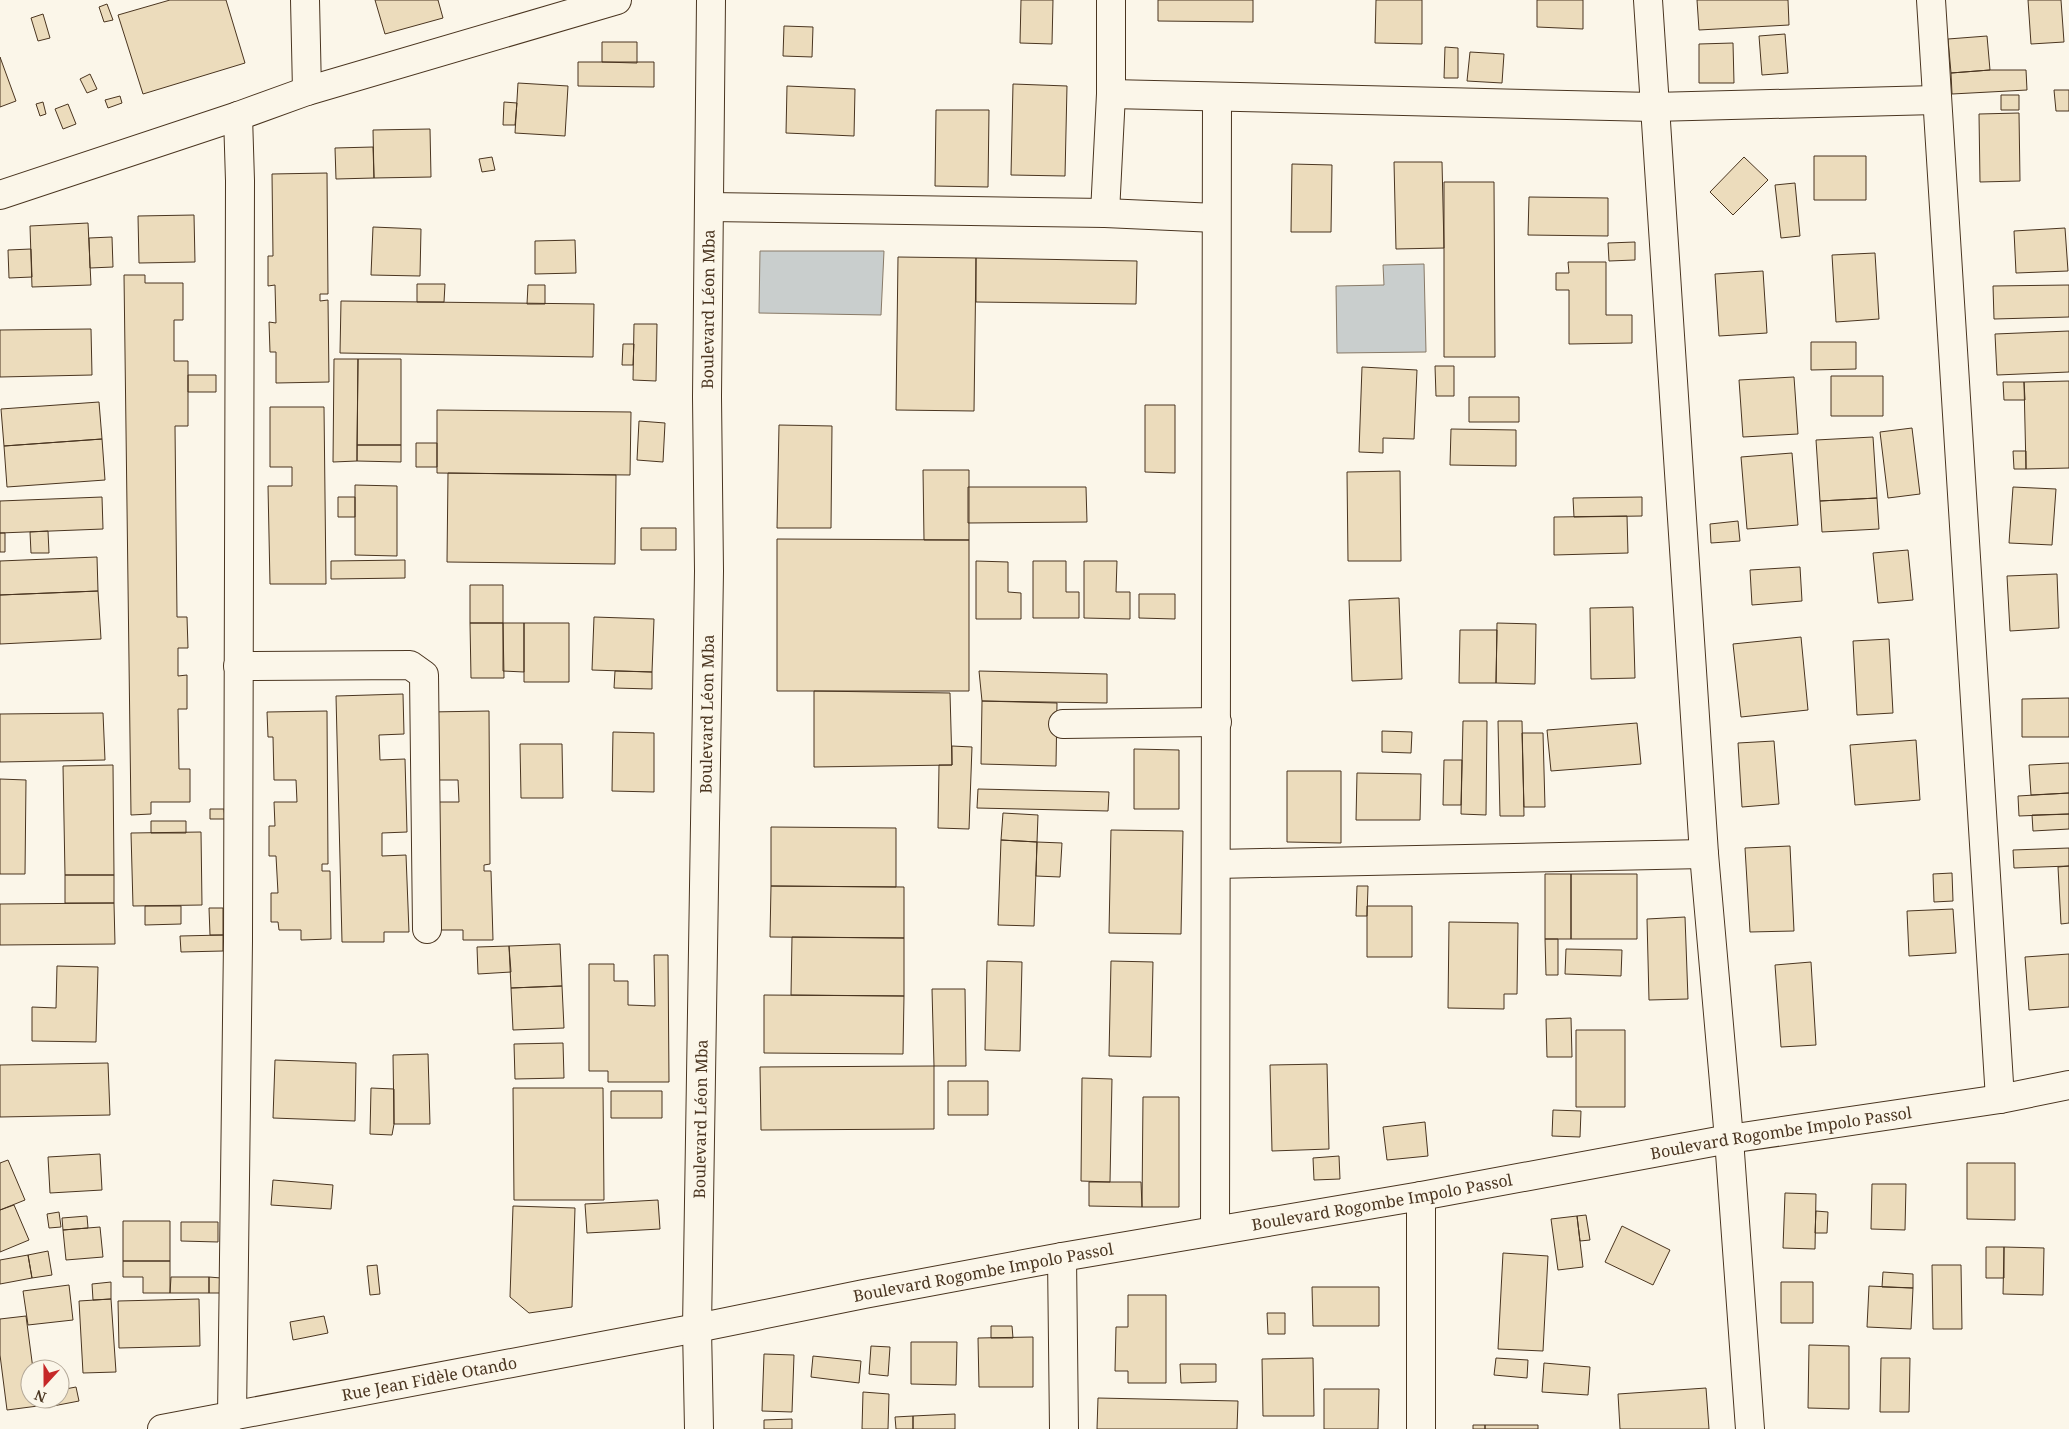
<svg xmlns="http://www.w3.org/2000/svg" width="2069" height="1429" viewBox="0 0 2069 1429" font-family="'Noto Serif',serif">
<style>
.water{fill:#c9cecd;stroke:#887966}
.building{fill:#ecdcbc;stroke:#4a3520}
.lines{fill:none;stroke-linecap:round;stroke-linejoin:round}
.minor-casing{stroke:#4a3520;stroke-width:30}
.minor{stroke:#fbf6e9;stroke-width:28}
.labels{text-anchor:middle;stroke-width:4;stroke-linejoin:round;paint-order:stroke}
.street-label{font-size:16px;fill:#4a3520;stroke:#fbf6e9}
</style>
<rect width="100%" height="100%" fill="#fbf6e9"/>
<path class="water" d="M760,251H884L881,315L759,313Z
M1424,264L1426,352L1337,353L1336,286L1384,285L1383,265Z"/>
<path class="building" d="M170,0H226L245,63L143,94L118,15Z
M375,0H438L443,18L385,34Z
M1021,0H1053L1052,44L1020,43Z
M1158,0H1253V22L1158,21Z
M1376,0H1422V44L1375,43Z
M1537,0H1583V29L1537,27Z
M1697,0H1788L1789,25L1699,30Z
M2028,0H2061L2064,42L2031,44Z
M107,4L113,20L104,22L99,7Z
M43,14L50,38L38,41L31,18Z
M784,26L813,27L812,57L783,56Z
M1785,34L1788,73L1762,75L1759,36Z
M1987,36L1990,70L1951,73L1948,39Z
M602,42H637V63L602,62Z
M1733,43L1734,83H1699V44Z
M1445,47L1458,48V78H1444Z
M1470,52L1504,54L1502,83L1467,81Z
M0,57L16,101L0,107Z
M578,62H654V87L578,86Z
M1990,70H2026L2027,90L1952,94L1951,73Z
M90,74L97,89L87,93L80,79Z
M518,83L568,86L565,136L515,133Z
M1013,84L1067,86L1065,176L1011,175Z
M787,86L855,89L854,136L786,133Z
M2054,90H2069V111H2056Z
M2001,95H2019V110H2001Z
M120,96L122,103L108,108L105,100Z
M43,102L46,114L40,116L36,104Z
M504,102L517,103L515,125H503Z
M68,104L76,124L63,129L55,109Z
M936,110H989L988,187L935,186Z
M2019,113L2020,181L1980,182L1979,114Z
M430,129L431,177L374,178L373,130Z
M373,147L374,178L336,179L335,148Z
M1814,156H1866V200H1814Z
M492,157L495,170L482,172L479,159Z
M1744,157L1768,180L1733,215L1710,192Z
M1394,162H1442L1444,248L1396,249Z
M1292,164L1332,165L1331,232H1291Z
M327,173L328,294H320V301L328,300L329,382L276,383V352H270L269,322L276,323L275,285L268,286V256H273L272,174Z
M1444,182H1494L1495,357H1444Z
M1795,183L1800,236L1781,238L1775,185Z
M1529,197L1608,198V236L1528,235Z
M194,215L195,262L139,263L138,216Z
M88,223L91,285L32,287L30,226Z
M373,227L421,229L420,276L371,275Z
M2065,228L2068,271L2016,273L2014,231Z
M112,237L113,267L90,268L89,238Z
M575,240L576,273L535,274V241Z
M1635,242V260L1609,261L1608,243Z
M31,249L32,277L9,278L8,250Z
M1875,253L1879,319L1836,322L1832,255Z
M898,257L976,258L974,411L896,410Z
M976,258L1137,261L1136,304L976,302Z
M1568,262H1606V315H1632V343L1569,344V290H1556V273H1569Z
M1763,271L1767,333L1719,336L1715,274Z
M124,275H145V283H183V320H174V361H188V426H175L177,617H187L188,648H178V676L187,675V709H178L179,769H190V802H151V814L131,815Z
M417,284H445L444,302H417Z
M528,285H545V304H527Z
M2069,285V317L1994,319L1993,286Z
M341,301L594,304L593,357L340,353Z
M634,324H657L656,381L633,380Z
M91,329L92,375L0,377V330Z
M2069,331V372L1997,375L1995,334Z
M1811,342H1856V369L1811,370Z
M623,344H634L633,365H622Z
M334,359H358L357,461L333,462Z
M358,359H401V445H357Z
M1435,366H1454V396H1436Z
M1362,367L1417,370L1414,439L1383,438V453L1359,452Z
M188,375H216V392H188Z
M1831,376H1883V416H1831Z
M1794,377L1798,434L1743,437L1739,380Z
M2069,381V468L2026,469L2024,382Z
M2003,382H2024L2025,400H2004Z
M1469,397H1519V422H1469Z
M99,402L102,439L4,446L1,409Z
M1145,405H1175V473L1145,472Z
M270,407H324L326,584H270L268,486H292V467H270Z
M437,410L631,412L630,475L437,473Z
M639,421L665,423L663,462L637,460Z
M779,425L832,426L831,528H777Z
M1912,428L1920,494L1888,498L1880,432Z
M1451,429L1516,430V466L1450,465Z
M1873,437L1877,498L1820,501L1816,440Z
M102,439L105,480L7,487L4,446Z
M416,443H437V467H416Z
M357,445H401V462L357,461Z
M2013,451H2026V469H2014Z
M1792,453L1798,525L1747,529L1741,457Z
M923,470H969V540H924Z
M1400,471L1401,561H1348L1347,472Z
M448,473L616,475L615,564L447,562Z
M355,485L397,486V556L355,555Z
M968,487H1086L1087,522L968,523Z
M2013,487L2056,489L2052,545L2009,543Z
M102,497L103,529L0,533V501Z
M338,497H355V517H338Z
M1642,497V516L1574,517L1573,498Z
M1877,498L1879,529L1822,532L1820,501Z
M1627,516L1628,553L1554,555V517Z
M1738,521L1740,541L1711,543L1710,524Z
M641,528H676V550H641Z
M48,531L49,553H31L30,532Z
M0,533H5V552H0Z
M777,539L969,540V691H777Z
M1908,550L1913,600L1878,603L1873,553Z
M97,557L98,591L0,595V561Z
M405,560V578L331,579V561Z
M976,561L1008,562V592L1021,593V619H976Z
M1033,561H1066V592H1079V618H1033Z
M1084,561H1117L1116,592H1130V619L1084,618Z
M1800,567L1802,601L1752,605L1750,570Z
M2057,574L2059,628L2010,631L2007,576Z
M470,585H503V623H470Z
M98,591L101,639L0,644V595Z
M1139,594H1175V619L1139,618Z
M1399,598L1402,679L1352,681L1349,600Z
M1633,607L1635,678L1591,679L1590,608Z
M594,617L654,619L652,672L592,670Z
M470,623H503L504,678H471Z
M503,623H524V672L503,671Z
M524,623H569V682H524Z
M1497,623L1536,624L1535,684L1496,683Z
M1460,630H1497L1496,683H1459Z
M1801,637L1808,710L1741,717L1733,644Z
M1889,639L1893,713L1857,715L1853,641Z
M615,671L652,672V689L614,688Z
M979,671L1107,674V703L982,701Z
M814,691L950,693L952,765L814,767Z
M403,694L404,734L379,735L380,760L405,759L407,832L382,833V856L406,855L409,932H384V942H342L336,696Z
M2069,698V737H2022V699Z
M982,701L1057,703L1056,766L981,764Z
M327,711L328,864H322V871H330L331,939L301,940V930H279L278,922H271V893H278L276,856H269V826H275L274,802H297L296,780H274L273,737H268L267,712Z
M489,711L490,864L484,865V871H491L493,940H463V930H441L436,802H459L458,780H436L429,712Z
M103,713L105,760L0,762V714Z
M1463,721H1487L1486,815L1461,814Z
M1498,721H1522L1524,816H1500Z
M1637,723L1641,764L1551,771L1547,730Z
M1382,731L1412,732L1411,753L1382,752Z
M613,732L654,733V792L612,791Z
M1522,733H1543L1545,807H1524Z
M1916,740L1920,800L1855,805L1850,745Z
M1774,741L1779,804L1742,807L1738,743Z
M520,744H562L563,798H521Z
M952,746L972,747L969,829L938,828L939,765H952Z
M1134,749L1179,750V809H1134Z
M1444,760H1462L1461,805H1443Z
M2069,763V793L2031,795L2029,765Z
M113,765L114,875H65L63,766Z
M1287,771H1341V843L1287,842Z
M1357,773L1421,774L1420,820H1356Z
M0,779L26,780L25,874H0Z
M978,789L1109,792L1108,811L977,808Z
M2069,793V814L2019,816L2018,796Z
M210,809H224L225,819H210Z
M1003,813L1038,815L1037,842L1001,840Z
M2069,814V829L2033,831L2032,815Z
M151,821H186V833H151Z
M771,827L896,828V887L771,886Z
M1111,830L1183,831L1181,934L1109,933Z
M201,832L202,905L133,906L131,833Z
M1001,840L1037,842L1034,926L998,925Z
M1037,842L1062,843L1060,877L1036,876Z
M1790,846L1794,931L1750,932L1745,848Z
M2069,848V866L2014,868L2013,850Z
M2069,866V923L2061,924L2058,867Z
M1952,873L1953,901L1934,902L1933,874Z
M1545,874H1571V939H1545Z
M1571,874H1637V939H1571Z
M65,875H114V903H65Z
M771,886L904,887V938L770,937Z
M1357,886H1368L1367,916H1356Z
M114,903L115,944L0,945V904Z
M145,906H181V924L145,925Z
M1367,906H1412V957H1367Z
M209,908H223V935H210Z
M1953,909L1956,953L1909,956L1907,911Z
M1685,917L1688,999L1649,1000L1647,919Z
M1449,922L1518,923L1517,994H1504V1009L1448,1008Z
M223,935V951L181,952L180,936Z
M792,937L904,938V996L791,995Z
M1545,939H1558V975H1546Z
M560,944L562,986L511,988L509,946Z
M509,946L511,972L478,974L477,947Z
M1566,949L1622,950L1621,976L1565,974Z
M2069,954V1007L2029,1010L2025,957Z
M654,955H668L669,1082H608V1071H589V964H614V981H628V1005L655,1006Z
M987,961L1022,962L1020,1051L985,1050Z
M1111,961L1153,962L1151,1057L1109,1056Z
M1811,962L1816,1045L1781,1047L1775,965Z
M57,966L98,967L96,1042L32,1041V1007L56,1008Z
M562,986L564,1028L513,1030L511,988Z
M932,989H965L966,1066H934Z
M764,995L904,996L903,1054L764,1053Z
M1571,1018L1572,1057H1547L1546,1019Z
M1576,1030H1625V1107H1576Z
M563,1043L564,1078L515,1079L514,1044Z
M428,1054L430,1124H394L393,1055Z
M275,1060L356,1063L355,1121L273,1118Z
M108,1063L110,1115L0,1117V1065Z
M1327,1064L1329,1149L1272,1151L1270,1065Z
M934,1066V1129L761,1130L760,1067Z
M1082,1078L1112,1079L1110,1182L1081,1181Z
M948,1081H988V1115H948Z
M371,1088L394,1089V1124L392,1135L370,1134Z
M513,1088H603L604,1200H514Z
M611,1091H662V1118H611Z
M1143,1097H1179V1207H1142Z
M1553,1110L1581,1111L1580,1137L1552,1136Z
M1425,1122L1428,1156L1387,1160L1383,1127Z
M100,1154L102,1190L50,1193L48,1157Z
M1339,1156L1340,1179L1314,1180L1313,1158Z
M8,1160L25,1200L0,1210V1163Z
M1967,1163H2015V1220L1967,1219Z
M273,1180L333,1185L331,1209L271,1205Z
M1089,1182H1141L1142,1207L1089,1206Z
M1872,1184H1906L1905,1230L1871,1229Z
M1785,1193L1816,1194L1815,1249L1783,1248Z
M658,1200L660,1229L587,1233L585,1204Z
M14,1205L29,1240L0,1252V1210Z
M513,1206L575,1208L572,1307L529,1313L510,1297Z
M1816,1211L1828,1212L1827,1233H1815Z
M59,1212L61,1227L49,1228L47,1214Z
M1586,1215L1590,1240L1580,1241L1577,1216Z
M87,1216L88,1228L63,1230L62,1218Z
M1577,1216L1583,1267L1558,1270L1551,1219Z
M123,1221H170V1261H123Z
M181,1222H218V1242L181,1241Z
M1622,1226L1670,1250L1653,1285L1605,1262Z
M100,1227L103,1257L66,1260L63,1230Z
M1986,1247H2004V1278H1986Z
M2004,1247L2044,1248L2043,1295L2003,1294Z
M48,1251L52,1275L32,1278L28,1255Z
M1503,1253L1548,1256L1543,1351L1498,1349Z
M28,1255L32,1278L0,1284V1260Z
M123,1261H170V1293H143V1277H123Z
M377,1265L380,1294L370,1295L367,1266Z
M1932,1265H1961L1962,1329H1933Z
M1883,1272L1913,1274V1288L1882,1287Z
M171,1277H209V1293H170Z
M209,1277L221,1278V1293H209Z
M111,1282V1299L93,1300L92,1284Z
M1781,1282H1813V1323H1781Z
M69,1285L73,1320L28,1325L23,1291Z
M1869,1286L1913,1288L1911,1329L1867,1327Z
M1312,1287H1379V1326H1313Z
M1128,1295H1166V1383H1128V1371H1115L1116,1327H1128Z
M111,1299L116,1372L83,1373L79,1301Z
M199,1299L200,1346L119,1348L118,1301Z
M1267,1313H1285V1334H1268Z
M26,1316L33,1369H30V1399H37L38,1406L7,1410L0,1355V1319Z
M324,1316L328,1333L293,1340L290,1322Z
M991,1326H1012L1013,1338H991Z
M1033,1337V1387H979L978,1338Z
M911,1342H957L956,1385L911,1384Z
M1809,1345L1849,1346V1409L1808,1408Z
M871,1346L890,1347L888,1376L869,1374Z
M764,1354L794,1355L792,1412L762,1411Z
M813,1356L861,1361L859,1383L811,1377Z
M1313,1358L1314,1416H1263L1262,1359Z
M1496,1358L1528,1360L1527,1378L1494,1375Z
M1881,1358H1910L1909,1412H1880Z
M1544,1363L1590,1367L1588,1395L1542,1392Z
M1180,1364H1216V1382L1181,1383Z
M76,1387L79,1401L48,1407L46,1399H60V1390Z
M1706,1388L1709,1429H1620L1618,1394Z
M1324,1389H1379L1378,1429H1324Z
M863,1392L889,1394L888,1429H862Z
M1098,1398L1238,1401L1237,1429H1097Z
M955,1414V1429H913V1416Z
M913,1416V1429H896L895,1417Z
M792,1419V1429H764V1420Z
M1473,1425H1485V1429H1473Z
M1485,1425H1538V1429H1485Z"/>
<g class="lines">
<defs>
<g id="minor">
<path d="M305,0L307,91"/>
<path d="M1648,0L1704,854L1729,1139L1750,1429"/>
<path d="M1931,0L2000,1099"/>
<path d="M1111,94L1653,107L1936,100"/>
<path d="M0,195L238,116L307,91L617,0"/>
<path d="M709,207L1105,213L1216,218"/>
<path d="M1105,213L1111,94V0"/>
<path d="M238,666L410,665L424,675L427,929"/>
<path d="M1063,724L1217,722"/>
<path d="M1216,864L1704,854"/>
<path d="M1215,1230L1217,98"/>
<path d="M1062,1257L1064,1429"/>
<path d="M232,1417L238,941L240,181L238,116"/>
<path id="s1" d="M162,1429L697,1328L864,1294L1062,1257L1421,1196L1729,1139L2000,1099L2069,1085"/>
<path id="s2" d="M699,1429L697,1328L709,571L707,397L711,0"/>
<path d="M1421,1429V1196"/>
</g>
</defs>
<use href="#minor" class="minor-casing"/>
<use href="#minor" class="minor"/>
</g>
<g class="labels">
<g class="street-label">
<text dy="6" stroke="none"><textPath href="#s2" startOffset="1120">Boulevard Léon Mba</textPath></text>
<text dy="6" stroke="none"><textPath href="#s2" startOffset="715">Boulevard Léon Mba</textPath></text>
<text dy="6" stroke="none"><textPath href="#s2" startOffset="310">Boulevard Léon Mba</textPath></text>
<text dy="6" stroke="none"><textPath href="#s1" startOffset="1646">Boulevard Rogombe Impolo Passol</textPath></text>
<text dy="6" stroke="none"><textPath href="#s1" startOffset="1241">Boulevard Rogombe Impolo Passol</textPath></text>
<text dy="6" stroke="none"><textPath href="#s1" startOffset="836">Boulevard Rogombe Impolo Passol</textPath></text>
<text dy="6" stroke="none"><textPath href="#s1" startOffset="272">Rue Jean Fidèle Otando</textPath></text>
</g>
</g>
<g transform="translate(45 1384) rotate(201)"><circle r="24" fill="#fbf6e9" stroke="#b4a999"/>
<path d="M0-4L9 19L0 12L-9 19Z" fill="#c62828"/>
<text y="-8" font-size="14" font-weight="bold" text-anchor="middle" fill="#4a3520">N</text>
</g>
</svg>
